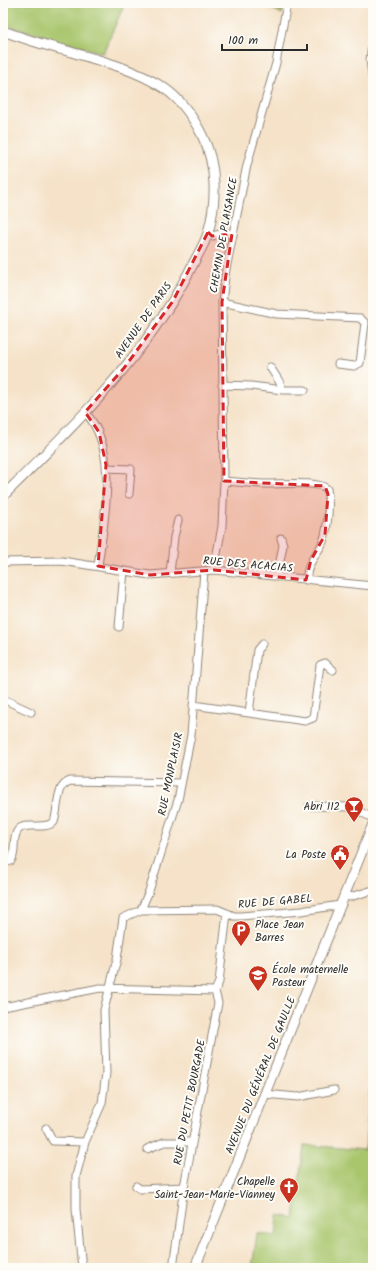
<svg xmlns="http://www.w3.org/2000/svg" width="376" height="1271" viewBox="0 0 376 1271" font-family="Kalam,sans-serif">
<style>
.green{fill:#a9c66d;stroke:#6a784c}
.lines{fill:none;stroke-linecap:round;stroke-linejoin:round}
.minor-casing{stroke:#90867a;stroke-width:9}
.major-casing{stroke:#90867a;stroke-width:11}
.minor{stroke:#fff;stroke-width:7}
.major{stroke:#fff;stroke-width:9}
.marked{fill:#d62828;fill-opacity:0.2;stroke:#d62828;stroke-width:3;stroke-dasharray:8 5;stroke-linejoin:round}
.labels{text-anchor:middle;stroke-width:4;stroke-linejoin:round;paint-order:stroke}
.street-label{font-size:11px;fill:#2b2b2b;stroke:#fdfcf7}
.poi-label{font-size:11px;fill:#2b2b2b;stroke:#fdfcf7;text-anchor:end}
</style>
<rect width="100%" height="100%" fill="#fdfcf7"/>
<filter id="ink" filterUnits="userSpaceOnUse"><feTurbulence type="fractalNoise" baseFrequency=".025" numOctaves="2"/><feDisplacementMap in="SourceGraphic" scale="8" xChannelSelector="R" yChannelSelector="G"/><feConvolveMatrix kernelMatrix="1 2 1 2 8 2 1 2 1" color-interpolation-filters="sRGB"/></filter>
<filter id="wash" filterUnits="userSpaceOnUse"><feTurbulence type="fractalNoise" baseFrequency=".012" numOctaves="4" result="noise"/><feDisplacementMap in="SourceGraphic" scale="16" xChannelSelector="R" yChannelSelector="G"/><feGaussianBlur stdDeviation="0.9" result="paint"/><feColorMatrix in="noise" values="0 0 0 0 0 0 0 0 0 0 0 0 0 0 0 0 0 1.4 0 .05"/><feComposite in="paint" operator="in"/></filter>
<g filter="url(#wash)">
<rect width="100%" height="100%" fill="#f5e2c8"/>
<path class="green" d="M3,3H125L103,53L3,24Z
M261,3H283L282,14Z
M373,1085V1268H252L257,1233L276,1236L278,1215L294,1218L304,1145L365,1150L370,1087Z"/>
</g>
<g filter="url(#ink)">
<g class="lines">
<defs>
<path id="minor" d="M373,36L370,60L373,82
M208,232L212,236L225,233L232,234
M222,302L277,314L360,318L365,323L360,363L354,366L338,364
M222,385L251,386L283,390L279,381L270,367
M283,390H305
M85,412C120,450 104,519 98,566
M106,468L131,469L129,494
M224,481C236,482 249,483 262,484C275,485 319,480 327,489C330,502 328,534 321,546C313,559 308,563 306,580
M3,562L62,561L150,575L214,570L373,586
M214,570L222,526L224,481L222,302L226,269L247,165L276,63L287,3
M170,573L174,537L178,520
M277,577L283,545L281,538
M119,627L124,571
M3,699L31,712
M193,705L249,713L257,650L262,644
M249,713L305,721L313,718L320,665L325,663L333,670
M309,806L350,807L373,818
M3,863L11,861C17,852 11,839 18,830C25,821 43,831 54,822C59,808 55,786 70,781L181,783
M344,894L350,897L373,890
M141,910L217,909L234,916H241L301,911L340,905
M3,1007L100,988L215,991
M264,1094L298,1097L334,1090
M46,1128L53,1141L85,1142
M147,1149L164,1142H192
M136,1186L140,1189L184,1187
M82,1268L76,1209V1176L85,1142L102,1103L106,1073L104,1010L117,959L123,918L141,910L149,891L178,800L191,735L204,571
M173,1268L184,1187L218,1003L215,991L219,982L227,913"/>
<path id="major" d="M3,31C23,38 43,45 64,50C98,60 133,68 164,88C180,99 193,117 202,135C217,165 217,201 208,233C204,246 195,259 189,272C144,358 72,428 3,496
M195,1268L373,824"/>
</defs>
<use href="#minor" class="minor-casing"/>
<use href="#major" class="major-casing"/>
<use href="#minor" class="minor"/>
<use href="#major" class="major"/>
</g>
</g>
<path class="marked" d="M208,232L212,236L232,234L222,302L224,481L325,486L328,494L325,535L311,560L306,580L214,570L150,575L98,566L106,465L99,432L85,412L124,368L173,301Z"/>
<defs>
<symbol id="bar-pin" viewBox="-11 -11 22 30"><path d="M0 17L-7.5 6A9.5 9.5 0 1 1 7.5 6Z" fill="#c8321e" stroke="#fdfcf7"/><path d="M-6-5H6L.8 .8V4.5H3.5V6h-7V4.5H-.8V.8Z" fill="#fff"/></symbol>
<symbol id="civic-pin" viewBox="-11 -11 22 30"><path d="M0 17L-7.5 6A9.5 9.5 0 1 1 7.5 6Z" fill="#c8321e" stroke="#fdfcf7"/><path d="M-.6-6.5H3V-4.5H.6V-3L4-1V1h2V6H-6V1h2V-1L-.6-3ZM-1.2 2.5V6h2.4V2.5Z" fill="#fff"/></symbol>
<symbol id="parking-pin" viewBox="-11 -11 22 30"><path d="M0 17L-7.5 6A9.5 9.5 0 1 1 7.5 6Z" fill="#c8321e" stroke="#fdfcf7"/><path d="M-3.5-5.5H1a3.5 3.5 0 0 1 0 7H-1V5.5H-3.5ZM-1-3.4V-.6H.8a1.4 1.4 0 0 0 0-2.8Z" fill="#fff"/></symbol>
<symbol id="school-pin" viewBox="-11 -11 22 30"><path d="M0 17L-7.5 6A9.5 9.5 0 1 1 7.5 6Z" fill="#c8321e" stroke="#fdfcf7"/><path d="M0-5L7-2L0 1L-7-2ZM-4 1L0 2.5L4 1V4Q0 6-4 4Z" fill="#fff"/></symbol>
<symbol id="church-pin" viewBox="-11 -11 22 30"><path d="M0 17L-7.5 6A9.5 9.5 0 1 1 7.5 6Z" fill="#c8321e" stroke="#fdfcf7"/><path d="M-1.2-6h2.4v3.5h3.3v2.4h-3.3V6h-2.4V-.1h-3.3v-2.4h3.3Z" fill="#fff"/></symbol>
</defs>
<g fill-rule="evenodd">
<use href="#bar-pin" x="343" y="795" width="22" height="30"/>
<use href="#civic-pin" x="329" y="843" width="22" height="30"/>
<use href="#parking-pin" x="230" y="919" width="22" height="30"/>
<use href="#school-pin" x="247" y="964" width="22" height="30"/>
<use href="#church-pin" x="278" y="1176" width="22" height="30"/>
</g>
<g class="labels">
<g class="street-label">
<text transform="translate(223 235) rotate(-80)" y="4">CHEMIN DE PLAISANCE</text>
<text transform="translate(143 320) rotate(-55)" y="4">AVENUE DE PARIS</text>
<text transform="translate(248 564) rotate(5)" y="4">RUE DES ACACIAS</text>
<text transform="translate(170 774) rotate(-78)" y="4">RUE MONPLAISIR</text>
<text transform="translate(275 901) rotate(-5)" y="4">RUE DE GABEL</text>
<text transform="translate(260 1075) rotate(-68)" y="4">AVENUE DU GÉNÉRAL DE GAULLE</text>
<text transform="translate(189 1102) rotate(-79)" y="4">RUE DU PETIT BOURGADE</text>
</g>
<g class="poi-label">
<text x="340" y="810">Abri 112</text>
<text x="326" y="858">La Poste</text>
<text x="255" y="928" text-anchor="start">Place Jean<tspan x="255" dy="13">Barres</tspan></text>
<text x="272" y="973" text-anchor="start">École maternelle<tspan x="272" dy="13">Pasteur</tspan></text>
<text x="275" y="1185">Chapelle<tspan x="275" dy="13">Saint-Jean-Marie-Vianney</tspan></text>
</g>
</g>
<rect width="376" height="1271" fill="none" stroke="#fdfcf7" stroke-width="16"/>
<path d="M222 44v6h85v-6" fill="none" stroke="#2b2b2b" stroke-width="2"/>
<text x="228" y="44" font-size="12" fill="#2b2b2b" stroke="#fdfcf7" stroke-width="3" paint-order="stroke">100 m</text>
</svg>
